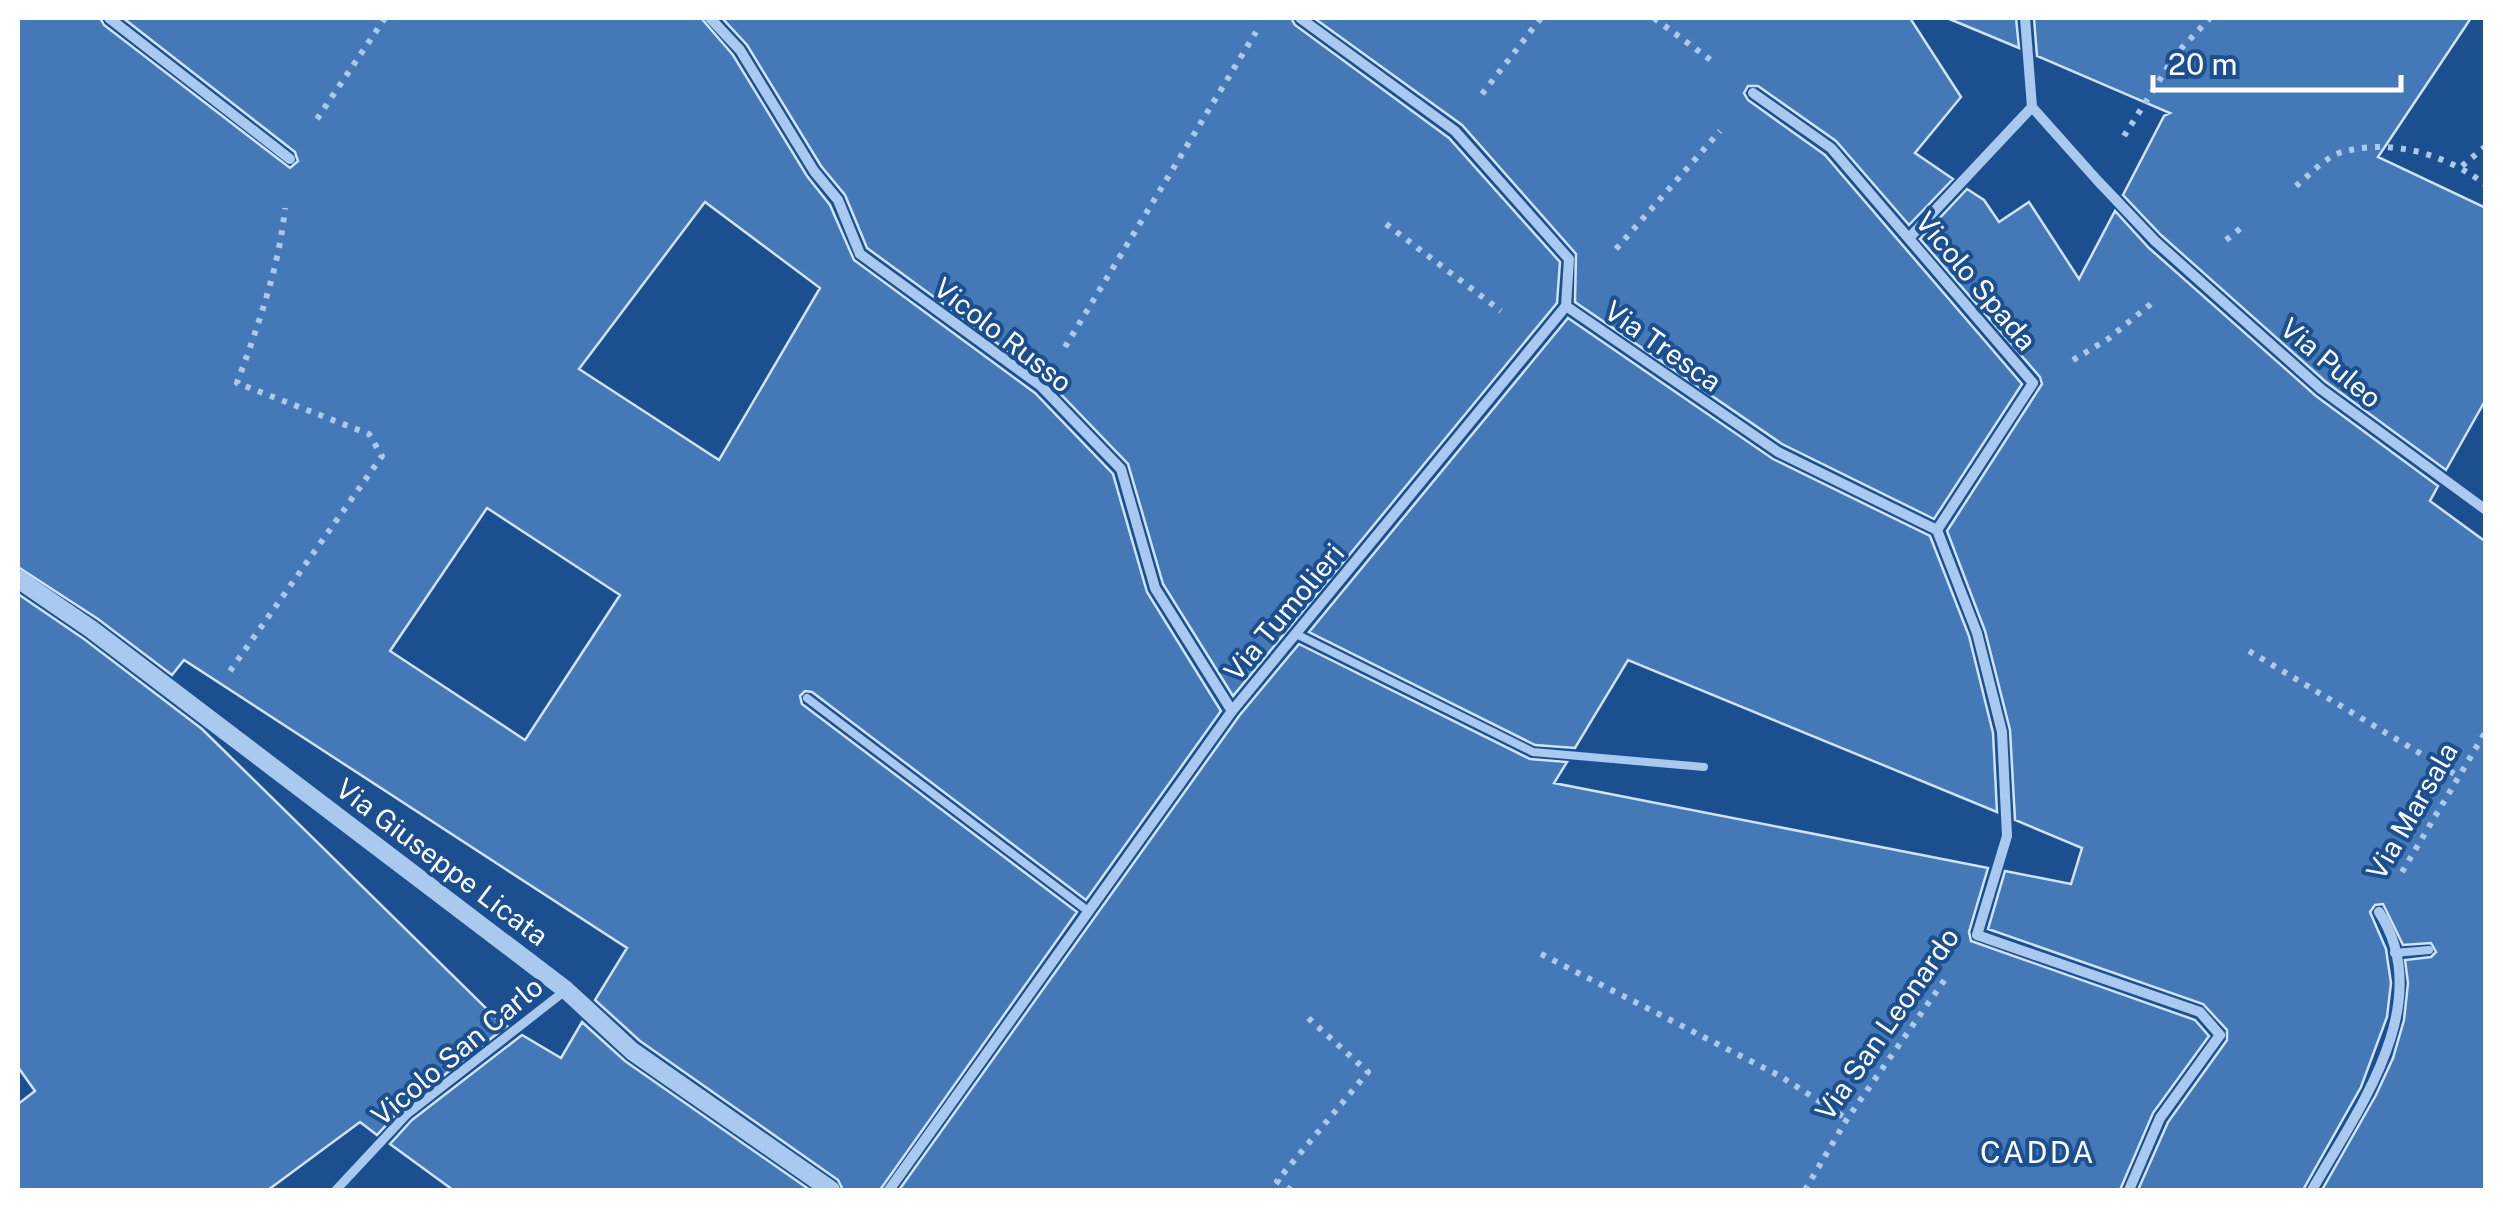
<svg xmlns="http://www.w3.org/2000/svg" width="2503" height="1208" viewBox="0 0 2503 1208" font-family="'Public Sans',sans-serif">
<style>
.building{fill:#4478b7;stroke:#cfe3fa;stroke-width:2.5;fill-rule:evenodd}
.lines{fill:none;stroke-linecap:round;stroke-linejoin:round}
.path{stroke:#a9c9ee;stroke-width:6;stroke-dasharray:5 8;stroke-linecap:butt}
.service{stroke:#a9c9ee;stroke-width:8}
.pedestrian{stroke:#a9c9ee;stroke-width:9}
.minor{stroke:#a9c9ee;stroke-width:10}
.tertiary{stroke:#a9c9ee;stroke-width:18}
.labels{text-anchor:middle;stroke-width:8;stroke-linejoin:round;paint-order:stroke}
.street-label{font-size:28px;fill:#fff;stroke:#1b4f8f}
.neighbourhood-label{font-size:30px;letter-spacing:2.5px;fill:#fff;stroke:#1b4f8f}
</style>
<rect width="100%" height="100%" fill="#1b4f8f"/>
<path class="building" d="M18,18H100L104,25L290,168L298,161L295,152L123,18H701L733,55L807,176L830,205L854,260L1035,393L1113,474L1147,592L1221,711L1086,900L812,692L805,691L800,696L802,704L1077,912L880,1190H843L838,1180L640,1041L595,1000L627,948L184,660L172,675L98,619L18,567ZM705,202L820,288L719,460L579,369ZM487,508L620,595L525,740L390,651Z
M722,18H1291L1295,25L1449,138L1560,262L1557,303L1233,696L1163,584L1128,464L1046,379L867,248L845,195L821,166L747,45Z
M1314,18H1910L1961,97L1915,153L1953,179L1909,225L1836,141L1758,86H1748L1744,93L1748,100L1825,155L2022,384L1934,519L1782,444L1575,302L1576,254L1462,125Z
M1947,18H2016L2019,48Z
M2034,18H2471L2378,157L2486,208V399L2446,470L2326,382L2161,235L2123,195L2164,116L2170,113L2037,56Z
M1967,189L1984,200L1999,222L2029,202L2079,279L2115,211L2149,248L2316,396L2438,486L2430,501L2486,542V1190H2322L2376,1095L2393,1058L2404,1020L2408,983L2405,960L2431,957L2436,952L2431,943L2403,945L2383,904L2375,905L2370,912L2386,949L2391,983L2387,1017L2361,1087L2303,1190H2138L2168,1122L2227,1040V1030L2203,1004L1988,929L2005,871L2071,884L2082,848L2015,820L2010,730L1985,631L1947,531L2042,384L2040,377L1920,239Z
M1568,318L1773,459L1930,536L1969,636L1993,733L1997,812L1628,660L1575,748L1535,745L1309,632Z
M18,594L84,639L202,729L497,1019L507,1026L402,1108L377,1135L360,1122L268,1190H18V1104L35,1091L18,1067Z
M1299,644L1530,759L1567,762L1554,783L1988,868L1969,932L1971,941L2195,1020L2209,1036L2153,1113L2120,1190H899L1239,716Z
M582,1022L625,1061L810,1190H453L390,1144L412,1120L522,1035L561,1058Z"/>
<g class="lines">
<path class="path" d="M1654,18L1716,64
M1482,94L1541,18
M317,119L385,18
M2124,136L2176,54L2210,18
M2462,166L2486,146
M2296,186C2308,176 2324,159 2339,153C2389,137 2446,154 2486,185
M1386,224L1501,311
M2226,240L2246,224
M1616,249L1720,131
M1065,347L1256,32
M2073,360L2108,339L2152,303
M2249,651L2458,776
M230,671L382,456L369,434L237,383C258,326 279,268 285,208
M2402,872L2486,731
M1541,954L1780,1076L1847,1119
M1291,1190L1277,1181L1368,1072L1306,1016
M1805,1190L1847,1119L1948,975"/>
<path class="service" d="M1296,634L1533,752L1704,767
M807,698L1088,911
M2394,953L2429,950"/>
<path class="pedestrian" d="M336,1190L407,1114L566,990"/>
<path class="minor" d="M109,18L290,159
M710,18L740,50L814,171L838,200L860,254L1041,386L1121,469L1155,588L1232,711
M1300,18L1455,131L1569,259L1566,306
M2025,18L2032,107L2097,180L2155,241L2321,389L2486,510
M1753,93L1831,148L2033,383L1937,530
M1910,237L2032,107
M1566,306L1778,452L1937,530
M1937,530L1977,633L2002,732L2007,836L1977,935L2200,1012L2220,1035L2160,1118L2129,1190
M889,1190L1232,711L1566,306
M2312,1190C2357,1111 2438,1003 2379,912"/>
<path class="tertiary" d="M18,579L91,629L566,990L632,1051L831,1190"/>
</g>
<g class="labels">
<g class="street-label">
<text transform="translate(1976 281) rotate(50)" y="10">Vicolo Spada</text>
<text transform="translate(1003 335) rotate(38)" y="10">Vicolo Russo</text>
<text transform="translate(1663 346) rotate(35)" y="10">Via Tresca</text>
<text transform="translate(2331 363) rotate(40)" y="10">Via Puleo</text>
<text transform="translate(1284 612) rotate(-50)" y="10">Via Tumolieri</text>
<text transform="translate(2412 811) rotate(-60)" y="10">Via Marsala</text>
<text transform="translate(442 862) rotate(37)" y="10">Via Giuseppe Licata</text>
<text transform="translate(1887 1024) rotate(-55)" y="10">Via San Leonardo</text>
<text transform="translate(457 1051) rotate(-40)" y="10">Vicolo San Carlo</text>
</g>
<g class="neighbourhood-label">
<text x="2038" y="1163">CADDA</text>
</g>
</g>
<rect width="2503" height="1208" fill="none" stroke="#ffffff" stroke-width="40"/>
<path d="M2153 75v15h248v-15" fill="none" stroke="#ffffff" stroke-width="5"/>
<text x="2168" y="75" font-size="30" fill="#ffffff" stroke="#1b4f8f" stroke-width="8" paint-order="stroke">20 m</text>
</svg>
